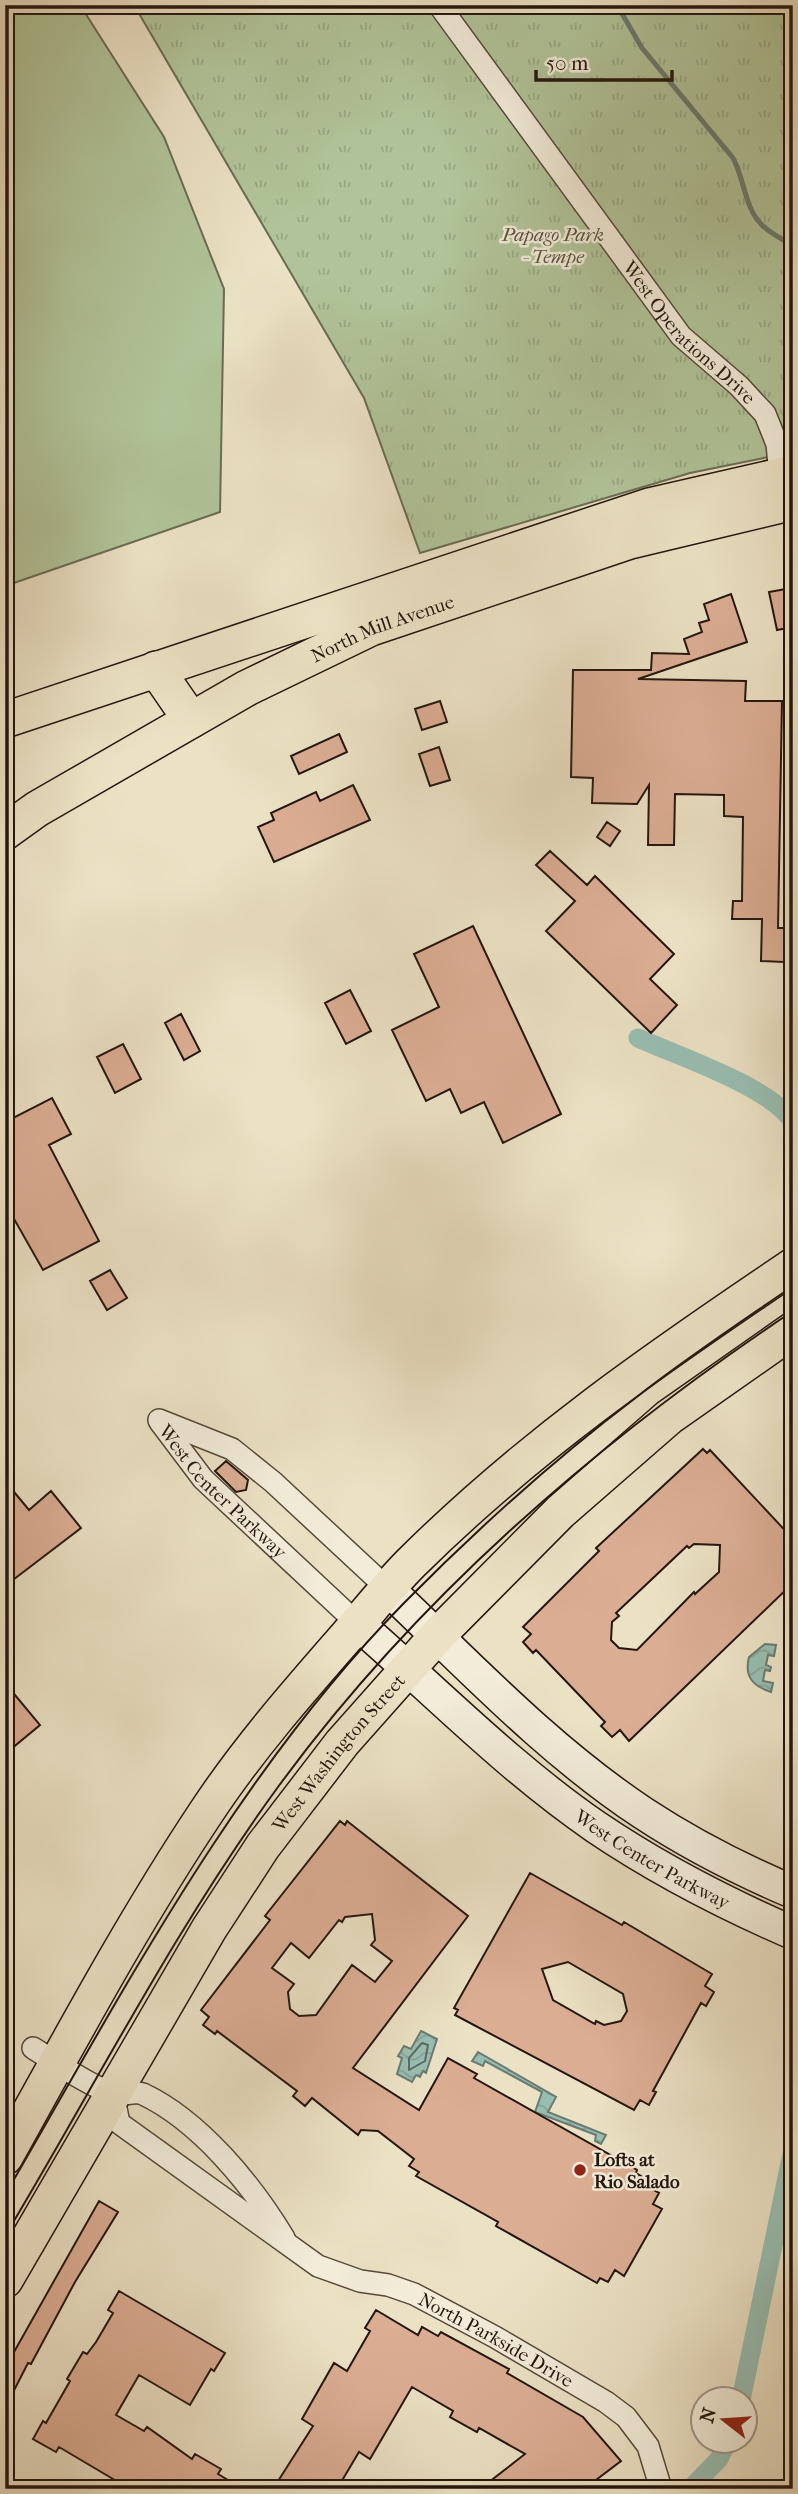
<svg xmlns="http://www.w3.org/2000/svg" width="798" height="2494" viewBox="0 0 798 2494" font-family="'IM FELL French Canon',serif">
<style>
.grass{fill:#b1c499;stroke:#6a6d54;stroke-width:2}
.park{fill:url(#park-tufts);stroke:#6a6d54;stroke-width:2}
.water{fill:url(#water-waves);stroke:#6a7b71;stroke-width:2}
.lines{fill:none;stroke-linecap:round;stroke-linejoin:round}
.shore{stroke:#5e6a60;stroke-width:2}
.stream{stroke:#6a7b71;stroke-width:5}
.canal{stroke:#98beb2;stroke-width:19}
.building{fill:#dbad93;stroke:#24160f;stroke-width:2;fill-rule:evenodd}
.street-casing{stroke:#56493c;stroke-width:24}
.secondary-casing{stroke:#24160f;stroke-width:35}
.primary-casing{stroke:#24160f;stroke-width:38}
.street{stroke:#f2ecd9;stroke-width:21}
.secondary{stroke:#f2ecd9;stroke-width:32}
.primary{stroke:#ebe1c4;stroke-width:35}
.tram{stroke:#24160f;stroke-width:2}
.poi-dot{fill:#8f2418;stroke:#f2ecd9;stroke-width:2.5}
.labels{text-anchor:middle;stroke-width:5;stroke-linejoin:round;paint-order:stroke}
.park-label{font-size:19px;font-style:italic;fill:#55533f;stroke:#f2ecd9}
.street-label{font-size:19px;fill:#24160f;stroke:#f2ecd9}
.poi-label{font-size:19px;font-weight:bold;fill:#24160f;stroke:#f2ecd9;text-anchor:start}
</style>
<defs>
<pattern id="park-tufts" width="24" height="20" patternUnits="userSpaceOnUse" patternTransform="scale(1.75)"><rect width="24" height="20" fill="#b1c499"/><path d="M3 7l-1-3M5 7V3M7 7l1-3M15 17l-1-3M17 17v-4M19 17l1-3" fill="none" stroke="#98a883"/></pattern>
<pattern id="water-waves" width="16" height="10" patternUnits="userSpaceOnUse" patternTransform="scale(1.75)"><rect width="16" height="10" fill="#98beb2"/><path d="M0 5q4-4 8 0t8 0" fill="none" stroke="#83a398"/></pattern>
</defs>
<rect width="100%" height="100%" fill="#ebe1c4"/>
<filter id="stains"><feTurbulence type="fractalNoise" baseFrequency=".00286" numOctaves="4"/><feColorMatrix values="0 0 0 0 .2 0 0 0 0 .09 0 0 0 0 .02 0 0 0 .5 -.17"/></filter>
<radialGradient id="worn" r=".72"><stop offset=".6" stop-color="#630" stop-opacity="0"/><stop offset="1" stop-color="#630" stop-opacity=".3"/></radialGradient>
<path class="grass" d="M5,5H80L164,137L224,289L220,512L5,586Z"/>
<path class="park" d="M134,5H793V452L690,473L420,553L364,398Z"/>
<path class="water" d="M765,1644L776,1645L774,1656L768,1655L766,1665L771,1667L770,1671L765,1670L763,1681L773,1683L771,1692C753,1686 744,1677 749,1657Z
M421,2031L437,2039L426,2073L423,2071L420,2077L416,2075L412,2082L397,2074L402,2058L398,2056L404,2046L411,2049Z
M478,2052L556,2097L548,2112L606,2135L601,2144L595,2141L596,2135L535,2112L542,2092L485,2061L483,2066L472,2061Z"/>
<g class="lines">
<path class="shore" d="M422,2043L428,2045L425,2061L409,2070V2058Z"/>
<path class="stream" d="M617,5L642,48L733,158C744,178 745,208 761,224C769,233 783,239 793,246"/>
<path class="canal" d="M638,1038C678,1056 771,1087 793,1122
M741,2400L793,2149
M690,2489L719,2459L727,2442"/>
</g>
<path class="building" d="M786,589L793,627L777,630L769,592Z
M731,594L747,642L638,679L746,681L745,701H782L778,928H785L784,962L761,961L762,919H732L733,901H742L743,817L724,816V795L675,794L674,845H648L649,785L637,804L592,803L593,778L571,777L573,670H651L652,653L689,654L684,639L702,632L699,623L709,620L704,604Z
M440,701L447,722L422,730L415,709Z
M339,734L347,752L299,774L291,756Z
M439,747L450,780L430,786L419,754Z
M353,785L370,820L274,862L258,827L274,820L271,813L316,792L320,801Z
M607,822L620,831L610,846L597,837Z
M550,851L587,885L595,876L674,954L650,979L677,1005L651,1033L546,931L575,901L536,865Z
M473,926L561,1114L503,1143L484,1102L461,1113L450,1089L426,1101L392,1030L439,1007L414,954Z
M350,990L371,1031L346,1044L325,1003Z
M181,1014L200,1051L184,1060L165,1023Z
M123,1044L141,1079L115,1093L97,1057Z
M52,1098L71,1134L49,1145L99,1241L43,1270L5,1203V1122Z
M110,1270L127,1298L107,1310L90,1281Z
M703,1449L707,1453L710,1450L793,1539V1583L629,1741L620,1730L612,1737L601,1726L605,1722L536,1650L533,1653L523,1642L531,1634L523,1627L599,1551L596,1548ZM694,1544L720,1545L719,1572L695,1594L694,1592L637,1650L619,1648L611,1640L612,1622L619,1616L616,1613L687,1546L689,1548Z
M226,1461L248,1480L246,1490L236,1492L215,1471Z
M5,1481L29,1510L51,1491L81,1528L5,1586Z
M5,1683L40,1725L5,1754Z
M340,1821L345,1825L347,1821L468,1916L353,2068L419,2110L448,2058L477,2074L474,2078L637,2170L636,2173L653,2183L650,2188L659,2193L653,2204L662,2209L624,2276L615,2270L608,2282L600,2278L597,2283L496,2226L498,2222L416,2176L419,2172L409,2166L414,2159L378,2131L361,2130L358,2135L312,2098L305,2106L293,2096L297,2091L217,2031L215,2034L203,2025L209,2017L201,2010L270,1920L265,1916ZM372,1914L375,1940L371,1945L392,1961L375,1982L352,1965L316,2015L299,2016L290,2009L288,1992L294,1984L272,1968L291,1943L309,1958L339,1920L342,1922L345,1917Z
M530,1873L622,1925L624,1922L712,1974L705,1986L714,1992L706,2006L701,2003L653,2091L656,2092L649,2105L640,2100L634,2110L455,2015L458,2010L454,2008ZM568,1962L623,1994L627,2011L621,2021L604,2025L596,2021L595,2024L553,2000L542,1969Z
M99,2201L118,2212L75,2282L31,2364L28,2363L5,2408V2368Z
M119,2291L225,2353L214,2371L211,2369L190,2405L139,2375L116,2415L144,2431L147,2427L192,2459L195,2454L221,2469L218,2474L243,2489H130L59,2447L56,2452L33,2439L43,2421L46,2423L70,2381L67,2379L83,2352L87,2354L96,2342L113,2313L108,2310Z
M376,2310L418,2335L422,2327L438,2336L441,2332L509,2369L507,2373L583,2417L621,2461L584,2489H480L525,2454L479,2428L477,2432L450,2417L453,2411L412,2387L370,2459L359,2452L337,2489H273L313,2426L302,2419L334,2363L347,2371L370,2331L365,2328Z"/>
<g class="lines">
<defs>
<g id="street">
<path id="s1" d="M439,5L681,336L739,386L765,414L777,444L781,485"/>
<path d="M159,1420L232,1449L273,1482L388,1589"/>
<path id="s2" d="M160,1422L203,1479L358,1624"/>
<path d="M33,2048C54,2061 89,2086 112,2093C121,2097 134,2090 143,2094C200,2121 252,2185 284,2238"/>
<path id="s3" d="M113,2094L119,2123L318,2266L360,2281L388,2285L414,2294L495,2337L606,2402L626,2417L648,2446L661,2489"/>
</g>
<g id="secondary">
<path d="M388,1589C469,1666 549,1751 643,1813C690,1844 741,1870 793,1892"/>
<path id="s4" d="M358,1624C436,1692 510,1768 596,1827C658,1869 724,1903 793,1933"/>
</g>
<g id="primary">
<path d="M156,669L191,720"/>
<path d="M5,720L649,506L793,473"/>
<path id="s5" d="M5,832L37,809L247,688L371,628L630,541L793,502"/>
<path d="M5,2157C70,2040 133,1922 207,1811C248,1749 298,1692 347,1636C368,1612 388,1586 411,1563C530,1445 655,1359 793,1266"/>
<path id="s6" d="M5,2280L209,1929L263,1846L342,1743L437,1636L560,1512L669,1417L793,1330"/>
</g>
</defs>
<use href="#street" class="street-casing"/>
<use href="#secondary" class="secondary-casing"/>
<use href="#primary" class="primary-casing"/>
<use href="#street" class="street"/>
<use href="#secondary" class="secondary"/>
<use href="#primary" class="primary"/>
<path class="tram" d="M5,2195C124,1990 237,1773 404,1603C477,1529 556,1458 638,1396C688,1357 741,1322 793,1286
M5,2236C95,2086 175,1928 278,1787C417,1597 598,1441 793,1311"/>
</g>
<circle class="poi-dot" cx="580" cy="2170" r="7"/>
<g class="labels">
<g class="park-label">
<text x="553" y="241">Papago Park<tspan x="553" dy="22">- Tempe</tspan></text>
</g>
<g class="street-label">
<text dy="7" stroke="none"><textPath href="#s1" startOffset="413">West Operations Drive</textPath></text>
<text dy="7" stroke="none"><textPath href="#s5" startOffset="430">North Mill Avenue</textPath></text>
<text dy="7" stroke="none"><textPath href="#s2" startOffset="94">West Center Parkway</textPath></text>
<text dy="7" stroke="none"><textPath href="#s6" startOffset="625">West Washington Street</textPath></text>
<text dy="7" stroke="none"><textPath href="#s4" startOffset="378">West Center Parkway</textPath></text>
<text dy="7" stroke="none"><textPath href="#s3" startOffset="469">North Parkside Drive</textPath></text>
</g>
<g class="poi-label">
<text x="594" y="2166">Lofts at<tspan x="594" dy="22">Rio Salado</tspan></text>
</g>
</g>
<rect width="798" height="2494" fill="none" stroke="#ebe1c4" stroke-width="28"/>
<rect x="7" y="7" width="784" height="2480" fill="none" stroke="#24160f" stroke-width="3.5"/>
<rect x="14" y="14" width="770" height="2466" fill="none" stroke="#24160f" stroke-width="2"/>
<g transform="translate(724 2420) rotate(287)"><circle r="33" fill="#f2ecd9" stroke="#a09688" stroke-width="2"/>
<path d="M0-5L12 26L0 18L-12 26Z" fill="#8f2418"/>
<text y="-10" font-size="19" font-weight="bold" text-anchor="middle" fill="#24160f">N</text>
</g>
<path d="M536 70v10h136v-10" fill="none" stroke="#24160f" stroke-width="3.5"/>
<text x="546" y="70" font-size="21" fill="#24160f" stroke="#f2ecd9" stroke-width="5" paint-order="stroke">50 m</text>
<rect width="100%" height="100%" filter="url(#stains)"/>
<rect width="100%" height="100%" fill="url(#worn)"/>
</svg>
